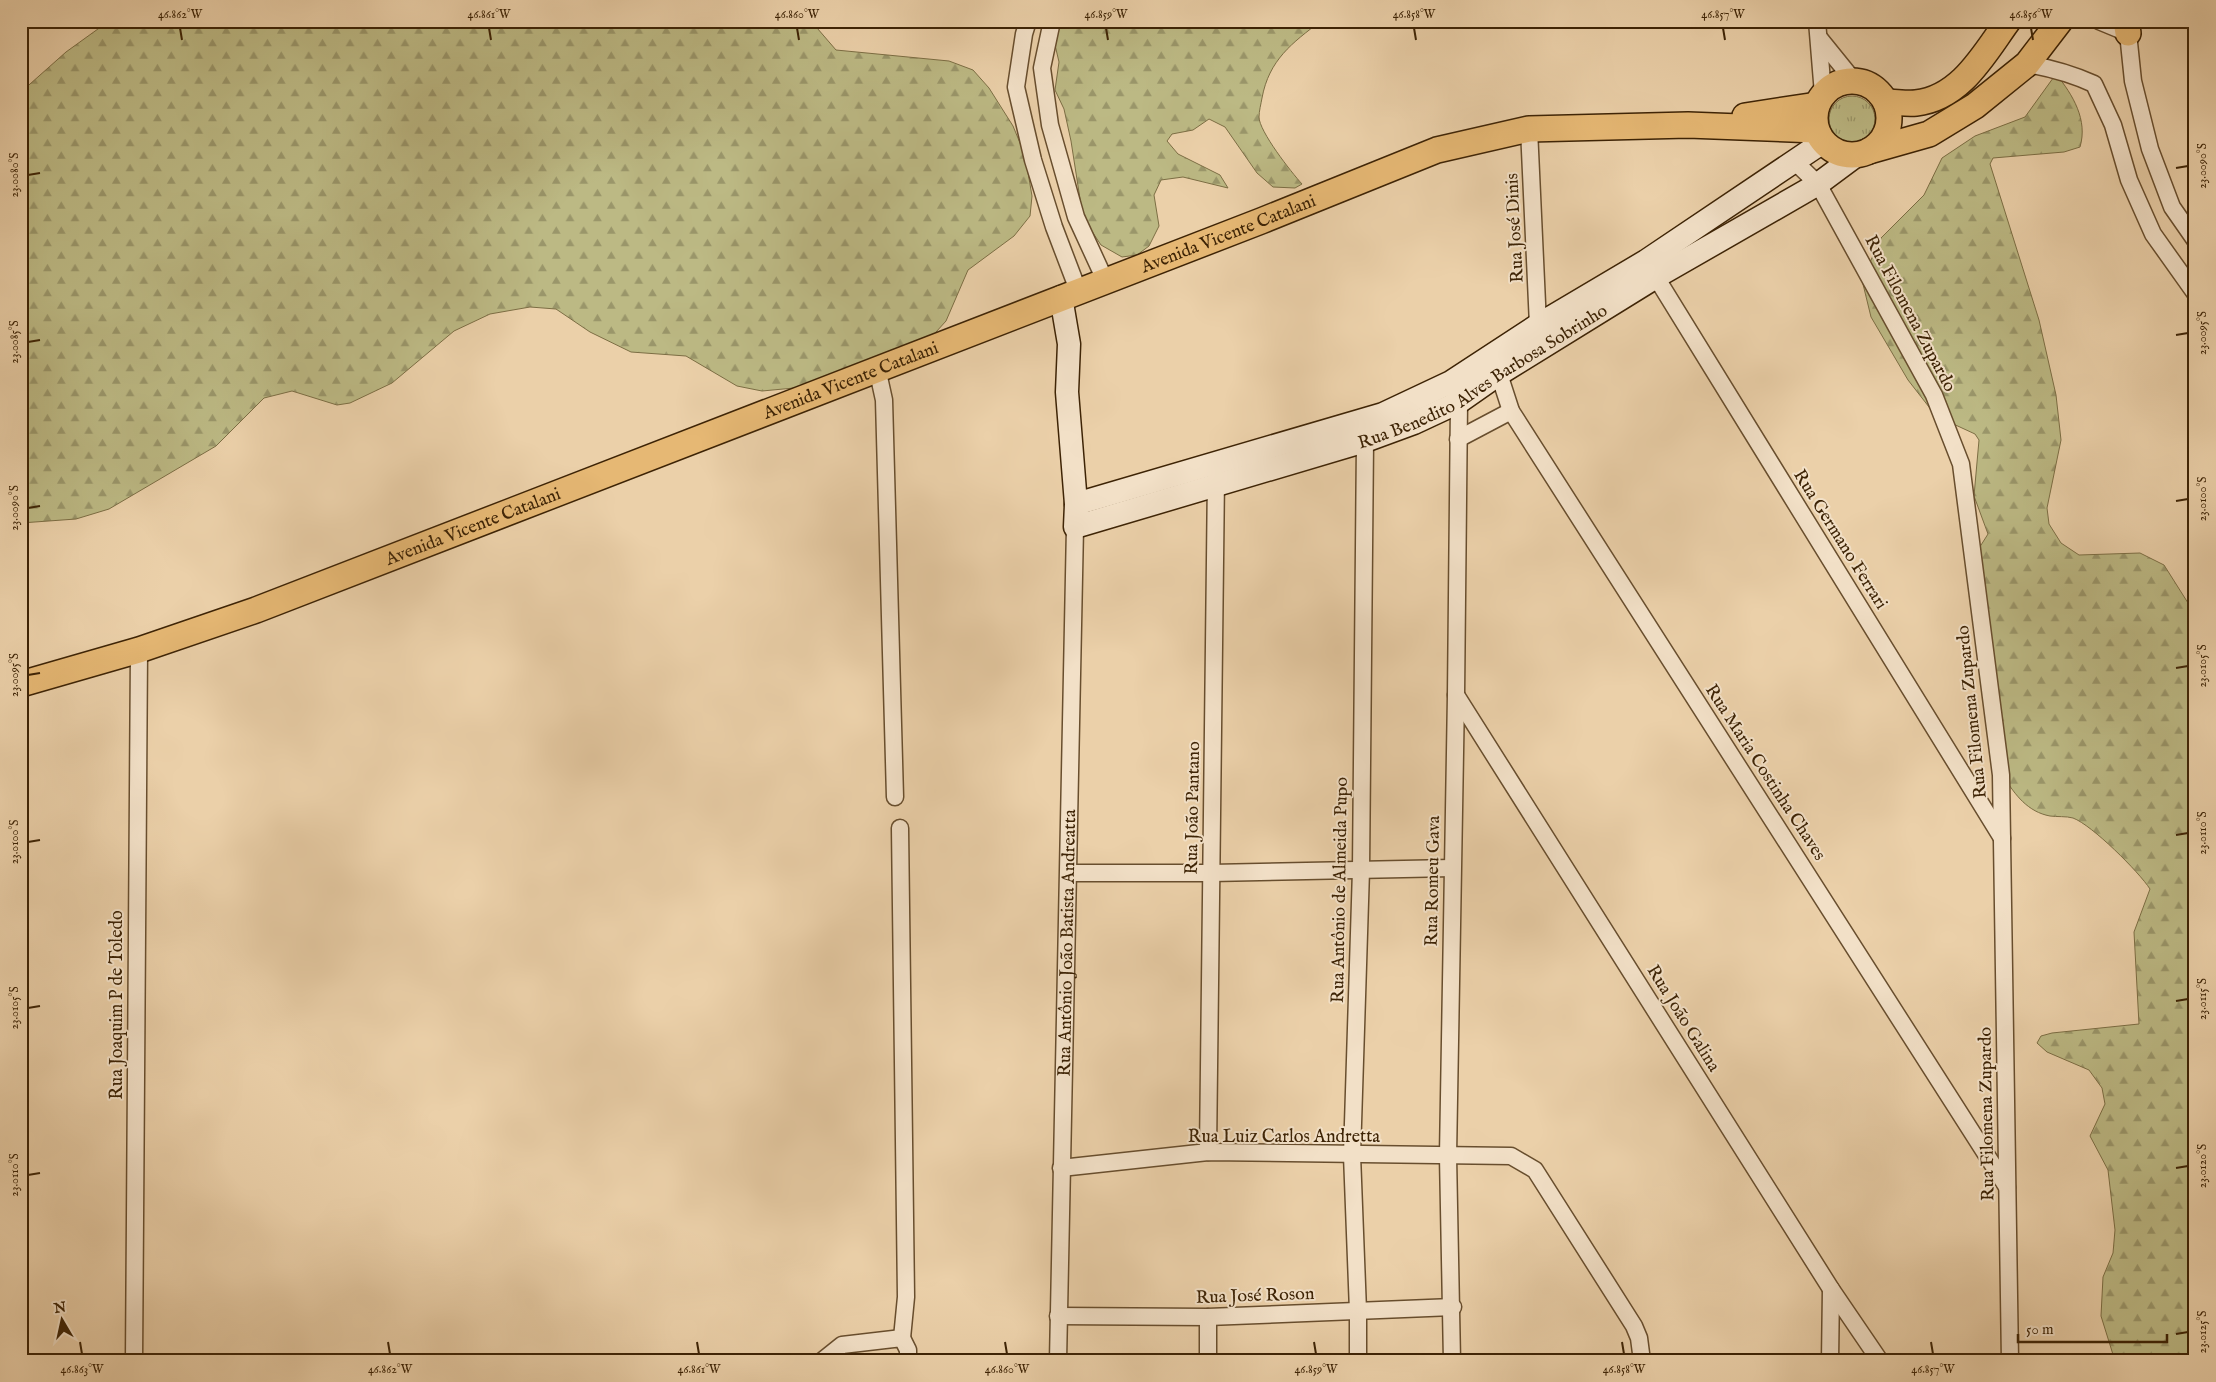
<svg xmlns="http://www.w3.org/2000/svg" width="2216" height="1382" viewBox="0 0 2216 1382" font-family="'IM FELL English',serif">
<style>
.grass{fill:url(#grass-tufts);stroke:#7c6e44}
.forest{fill:url(#forest-firs);stroke:#7c6e44}
.lines{fill:none;stroke-linecap:round;stroke-linejoin:round}
.street-casing{stroke:#684e2e;stroke-width:19}
.secondary-casing{stroke:#3d2305;stroke-width:25}
.primary-casing{stroke:#3d2305;stroke-width:28}
.street{stroke:#f2e0c7;stroke-width:16}
.secondary{stroke:#f2e0c7;stroke-width:22}
.primary{stroke:#e6b874;stroke-width:25}
.ticks{fill:none;stroke:#3d2305;stroke-width:2}
.labels{text-anchor:middle;stroke-width:4;stroke-linejoin:round;paint-order:stroke}
.street-label{font-size:18px;fill:#3d2305;stroke:#f2e0c7}
.neatline{fill:none;stroke:#3d2305;stroke-width:2}
.ticks-label{font-size:12px;text-anchor:middle;fill:#3d2305}
</style>
<defs>
<pattern id="grass-tufts" width="24" height="20" patternUnits="userSpaceOnUse" patternTransform="scale(1.25)"><rect width="24" height="20" fill="#bcb984"/><path d="M3 7l-1-3M5 7V3M7 7l1-3M15 17l-1-3M17 17v-4M19 17l1-3" fill="none" stroke="#9a966a"/></pattern>
<pattern id="forest-firs" width="22" height="20" patternUnits="userSpaceOnUse" patternTransform="scale(1.25)"><rect width="22" height="20" fill="#bcb984"/><path d="M5 1l3.5 6h-7zM16 11l3.5 6h-7z" fill="#9a966a"/></pattern>
</defs>
<rect width="100%" height="100%" fill="#ebd0a9"/>
<filter id="stains"><feTurbulence type="fractalNoise" baseFrequency=".004" numOctaves="4"/><feColorMatrix values="0 0 0 0 .2 0 0 0 0 .09 0 0 0 0 .02 0 0 0 .5 -.17"/></filter>
<radialGradient id="worn" r=".72"><stop offset=".6" stop-color="#630" stop-opacity="0"/><stop offset="1" stop-color="#630" stop-opacity=".3"/></radialGradient>
<path class="grass" d="M1829 119a23 23 0 1 1 46 0a23 23 0 1 1-46 0Z"/>
<path class="forest" d="M109,21H811L836,50L949,61L973,70L989,88L1013,126L1025,155L1032,196L1030,216L1014,236L968,270L946,321L926,343L877,368L794,388L762,391L737,386L686,356L631,352L590,332L556,309L530,307L490,314L454,331L392,383L350,403L337,405L292,391L264,398L216,446L109,509L76,519L21,523V92L66,52Z
M1053,21H1321C1292,43 1269,60 1262,98C1261,104 1259,111 1259,117C1259,131 1291,172 1302,184L1295,188L1273,187L1257,173L1225,127L1209,119L1193,130L1172,134L1167,141L1178,154L1220,175L1228,188L1183,177L1161,180L1154,195L1159,226L1149,246L1137,255L1122,257L1101,245L1083,218L1071,141L1064,109L1055,90L1059,62L1052,32Z
M2056,74C2073,95 2088,120 2080,147L2064,152L1993,158L1990,164L2039,320L2056,395L2061,440L2047,508L2049,524L2061,543L2079,555L2140,553L2164,565L2195,614V1361H2115L2101,1316L2103,1277L2113,1253L2115,1230L2108,1170L2090,1136L2105,1104L2102,1088L2089,1070L2047,1052L2037,1043L2041,1036L2052,1033L2139,1024L2134,932L2150,889C2139,872 2092,825 2073,818C2066,816 2057,817 2050,816C2028,812 2015,795 2004,777L1976,553L1988,534L1974,496L1979,440L1975,434L1936,416L1908,380L1871,317L1862,280L1881,238L1924,195L1942,158L1975,136L2025,117Z"/>
<g class="lines">
<defs>
<g id="street">
<path d="M1028,21L1024,34L1016,87L1033,160L1054,227L1078,290"/>
<path d="M1052,21L1042,68L1050,125L1076,217L1105,280"/>
<path d="M1817,21L1823,94"/>
<path d="M2099,21L2128,33L2133,81L2150,149L2172,207L2195,240"/>
<path d="M1820,39L1854,81"/>
<path d="M2027,64C2051,68 2072,74 2094,84L2113,125L2129,180L2153,234L2195,293"/>
<path d="M1529,129L1538,325"/>
<path d="M1793,160L1818,184L1934,395L1961,464L2001,775L2010,1361"/>
<path d="M1651,269L2002,838"/>
<path d="M877,368L884,400L895,797"/>
<path d="M1499,374L1511,411L2007,1187"/>
<path d="M1458,439L1511,411"/>
<path d="M1456,695L1831,1289L1880,1361"/>
<path d="M900,828L906,1297L902,1338"/>
<path d="M1069,873H1211L1452,868"/>
<path d="M1208,1152L1216,476"/>
<path d="M1061,1168L1208,1152L1511,1156L1535,1170L1542,1181L1634,1326L1639,1338L1642,1361"/>
<path d="M1058,1316L1208,1317L1453,1307"/>
<path d="M134,1361L139,650"/>
<path d="M822,1361L842,1345L902,1338L908,1350V1361"/>
<path id="s1" d="M1058,1361L1075,527"/>
<path d="M1208,1361V1317"/>
<path d="M1358,1361V1311L1352,1155L1361,870L1365,441L1361,431"/>
<path d="M1452,1361L1448,1156L1456,695L1459,402L1455,394"/>
<path d="M1830,1361L1831,1289"/>
</g>
<g id="secondary">
<path id="s2" d="M1061,297L1069,344L1067,392L1076,504L1075,527L1365,441L1414,423L1459,402L1499,374L1656,277L1818,184L1857,155"/>
<path d="M1076,504L1383,414L1451,382L1538,325L1646,261L1823,142"/>
</g>
<g id="primary">
<path d="M2126,21L2128,33"/>
<circle cx="1852" cy="118" r="37"/>
<path d="M1886,102C1895,102 1907,104 1916,103C1961,98 1984,54 2008,21"/>
<path d="M1745,116L1817,105"/>
<path d="M1869,151L1929,134L1975,106L2027,64L2060,21"/>
<path id="s3" d="M21,684L139,650L256,610L1261,221L1437,150L1529,129L1688,125L1816,130"/>
</g>
</defs>
<use href="#street" class="street-casing"/>
<use href="#secondary" class="secondary-casing"/>
<use href="#primary" class="primary-casing"/>
<use href="#street" class="street"/>
<use href="#secondary" class="secondary"/>
<use href="#primary" class="primary"/>
</g>
<path class="ticks" d="M180,28L182,40M489,28L491,40M797,28L799,40M1106,28L1108,40M1414,28L1416,40M1723,28L1725,40M2031,28L2033,40M2176,168L2188,166M28,175L40,173M2176,335L2188,333M28,342L40,340M2176,501L2188,499M28,508L40,506M2176,668L2188,666M28,675L40,673M2176,835L2188,833M28,842L40,840M2176,1001L2188,999M28,1008L40,1006M2176,1168L2188,1166M28,1175L40,1173M2176,1334L2188,1332M80,1342L82,1354M388,1342L390,1354M697,1342L699,1354M1005,1342L1007,1354M1314,1342L1316,1354M1622,1342L1624,1354M1931,1342L1933,1354"/>
<g class="labels">
<g class="street-label">
<text transform="translate(1514 228) rotate(-93)" y="6">Rua José Dinis</text>
<text dy="6" stroke="none"><textPath href="#s3" startOffset="1289">Avenida Vicente Catalani</textPath></text>
<text transform="translate(1911 313) rotate(62)" y="6">Rua Filomena Zupardo</text>
<text dy="6" stroke="none"><textPath href="#s2" startOffset="668">Rua Benedito Alves Barbosa Sobrinho</textPath></text>
<text dy="6" stroke="none"><textPath href="#s3" startOffset="884">Avenida Vicente Catalani</textPath></text>
<text dy="6" stroke="none"><textPath href="#s3" startOffset="479">Avenida Vicente Catalani</textPath></text>
<text transform="translate(1841 539) rotate(58)" y="6">Rua Germano Ferrari</text>
<text transform="translate(1971 712) rotate(-96)" y="6">Rua Filomena Zupardo</text>
<text transform="translate(1766 772) rotate(57)" y="6">Rua Maria Costinha Chaves</text>
<text transform="translate(1192 808) rotate(-89)" y="6">Rua João Pantano</text>
<text transform="translate(1432 881) rotate(-89)" y="6">Rua Romeu Gava</text>
<text transform="translate(1339 890) rotate(-89)" y="6">Rua Antônio de Almeida Pupo</text>
<text dy="6" stroke="none"><textPath href="#s1" startOffset="418">Rua Antônio João Batista Andreatta</textPath></text>
<text transform="translate(116 1005) rotate(-90)" y="6">Rua Joaquim P de Toledo</text>
<text transform="translate(1684 1018) rotate(58)" y="6">Rua João Galina</text>
<text transform="translate(1986 1114) rotate(-91)" y="6">Rua Filomena Zupardo</text>
<text x="1284" y="1142">Rua Luiz Carlos Andretta</text>
<text transform="translate(1255 1295) rotate(-2)" y="6">Rua José Roson</text>
</g>
</g>
<rect width="2216" height="1382" fill="none" stroke="#ebd0a9" stroke-width="55"/>
<g transform="translate(62 1320) rotate(351)" stroke="#f2e0c7" stroke-width="4" paint-order="stroke">
<path d="M0-4L9 19L0 12L-9 19Z" fill="#3d2305"/>
<text y="-8" font-size="14" font-weight="bold" text-anchor="middle" fill="#3d2305">N</text>
</g>
<path d="M2018 1334v8h149v-8" fill="none" stroke="#3d2305" stroke-width="2.5"/>
<text x="2026" y="1334" font-size="15" fill="#3d2305" stroke="#f2e0c7" stroke-width="4" paint-order="stroke">50 m</text>
<rect x="28" y="28" width="2160" height="1326" class="neatline"/>
<g class="ticks-label">
<text x="180" y="18">46.862°W</text>
<text x="489" y="18">46.861°W</text>
<text x="797" y="18">46.860°W</text>
<text x="1106" y="18">46.859°W</text>
<text x="1414" y="18">46.858°W</text>
<text x="1723" y="18">46.857°W</text>
<text x="2031" y="18">46.856°W</text>
<text transform="translate(2202 166) rotate(-90)" y="4">23.0090°S</text>
<text transform="translate(14 175) rotate(-90)" y="4">23.0080°S</text>
<text transform="translate(2202 333) rotate(-90)" y="4">23.0095°S</text>
<text transform="translate(14 342) rotate(-90)" y="4">23.0085°S</text>
<text transform="translate(2202 499) rotate(-90)" y="4">23.0100°S</text>
<text transform="translate(14 508) rotate(-90)" y="4">23.0090°S</text>
<text transform="translate(2202 666) rotate(-90)" y="4">23.0105°S</text>
<text transform="translate(14 675) rotate(-90)" y="4">23.0095°S</text>
<text transform="translate(2202 833) rotate(-90)" y="4">23.0110°S</text>
<text transform="translate(14 842) rotate(-90)" y="4">23.0100°S</text>
<text transform="translate(2202 999) rotate(-90)" y="4">23.0115°S</text>
<text transform="translate(14 1008) rotate(-90)" y="4">23.0105°S</text>
<text transform="translate(2202 1166) rotate(-90)" y="4">23.0120°S</text>
<text transform="translate(14 1175) rotate(-90)" y="4">23.0110°S</text>
<text transform="translate(2202 1332) rotate(-90)" y="4">23.0125°S</text>
<text x="82" y="1373">46.863°W</text>
<text x="390" y="1373">46.862°W</text>
<text x="699" y="1373">46.861°W</text>
<text x="1007" y="1373">46.860°W</text>
<text x="1316" y="1373">46.859°W</text>
<text x="1624" y="1373">46.858°W</text>
<text x="1933" y="1373">46.857°W</text>
</g>
<rect width="100%" height="100%" filter="url(#stains)"/>
<rect width="100%" height="100%" fill="url(#worn)"/>
</svg>
